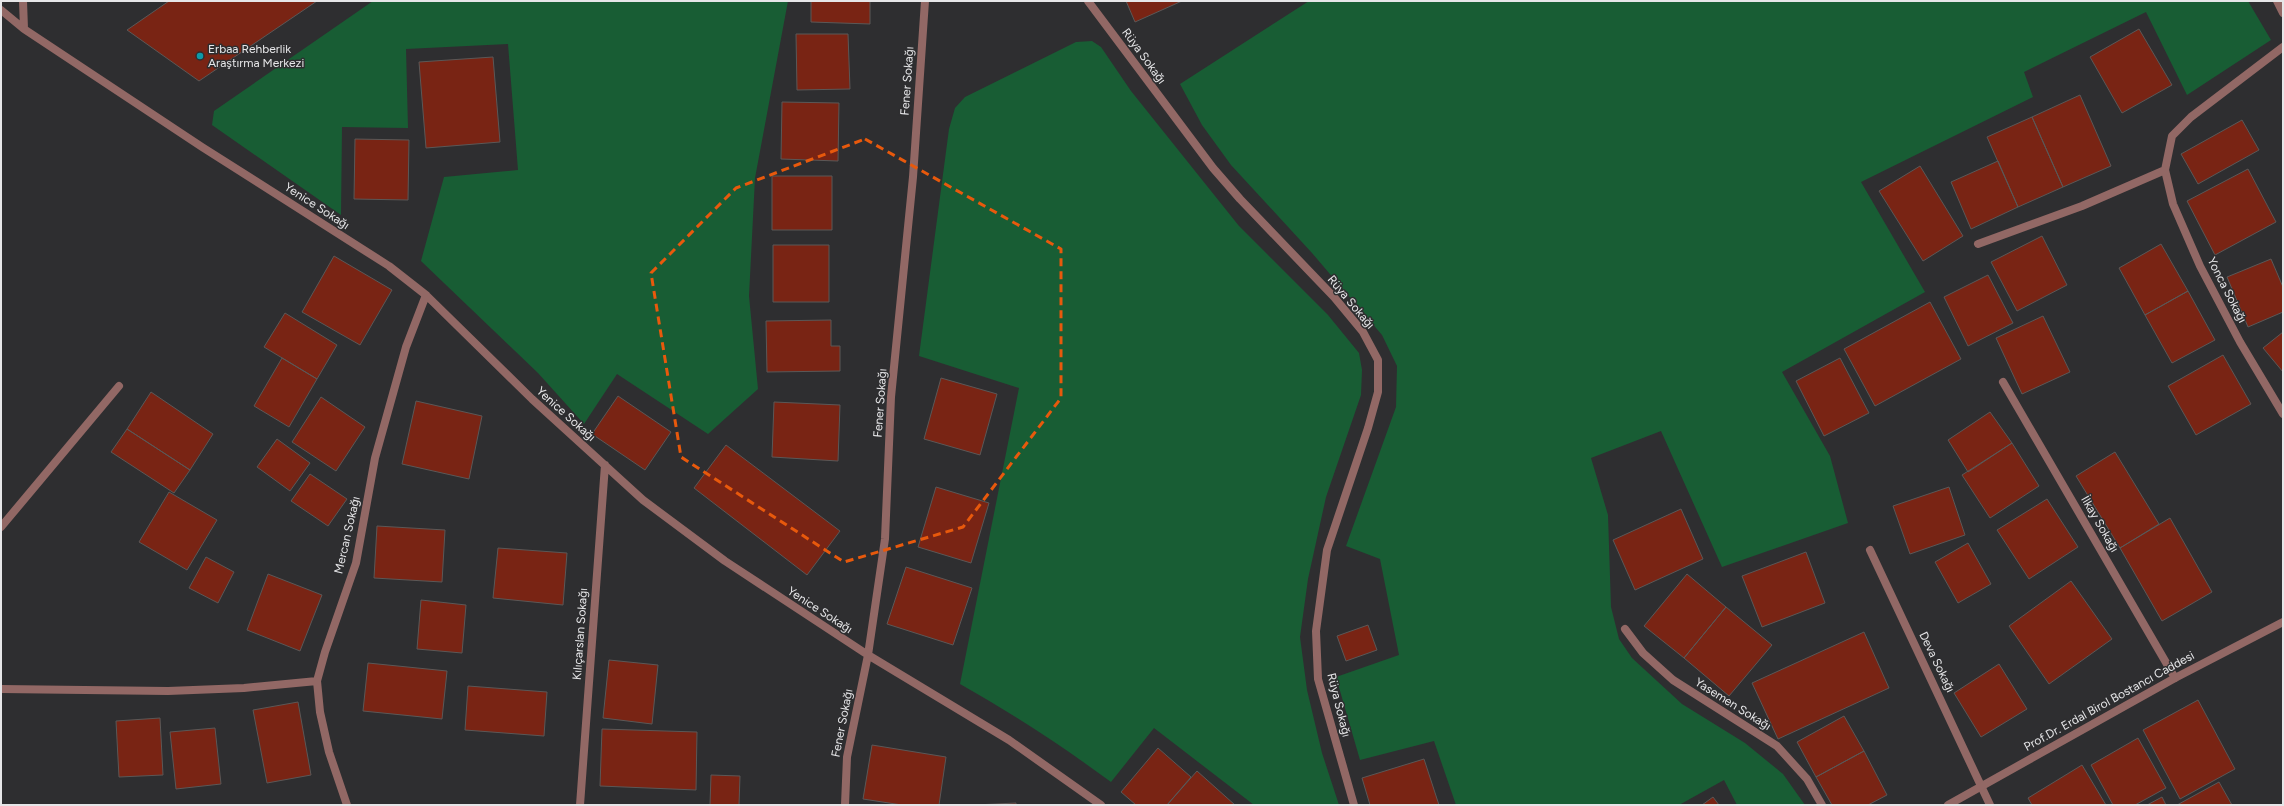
<svg xmlns="http://www.w3.org/2000/svg" width="2284" height="806" viewBox="0 0 2284 806" font-family="Figtree,sans-serif">
<style>
.green{fill:#185d34}
.building{fill:#792414;stroke:#5b5857}
.lines{fill:none;stroke-linecap:round;stroke-linejoin:round}
.minor{stroke:#926865;stroke-width:8}
.tertiary{stroke:#926865;stroke-width:8}
.marked{fill:none;stroke:#e8590c;stroke-width:3;stroke-dasharray:8 5;stroke-linejoin:round}
.culture-dot{fill:#0f9aa8;stroke:#2e2e30;stroke-width:1.5}
.labels{text-anchor:middle;stroke-width:3;stroke-linejoin:round;paint-order:stroke}
.poi-label{font-size:12px;fill:#e6e6e8;stroke:#2e2e30;text-anchor:start}
.street-label{font-size:12px;fill:#e6e6e8;stroke:#2e2e30}
</style>
<rect width="100%" height="100%" fill="#2e2e30"/>
<path class="green" d="M373,1H788L755,178L749,296L758,389L708,434L617,374L584,424L538,373L421,261L444,177L518,170L508,44L406,49L408,128L342,127L341,215L212,125L214,111Z
M1309,1H2248L2271,40L2187,95L2146,12L2024,72L2033,97L1861,182L1925,292L1782,372L1830,456L1848,523L1722,567L1661,431L1591,458L1608,515L1611,607L1619,639L1632,658L1682,704L1745,743L1783,774L1805,805H1737L1724,780L1679,805H1456L1434,741L1360,760L1336,677L1399,655L1380,559L1346,546L1396,407L1397,366L1382,335L1312,253L1231,165L1202,125L1180,84Z
M1092,41L1101,47L1131,91L1239,226L1328,315L1359,353L1362,370L1361,395L1326,497L1308,579L1300,637L1307,690L1322,753L1339,805H1254L1154,728L1111,782C1062,746 1013,714 960,684L1019,388L919,356L949,129L955,108L965,97L1076,42Z"/>
<path class="building" d="M169,1H317L199,81L127,30Z
M811,1H870V24L811,22Z
M1126,1H1182L1135,22Z
M2139,29L2172,85L2122,113L2090,57Z
M796,34H848L850,89L797,90Z
M493,57L500,142L426,148L419,62Z
M2080,95L2111,166L2063,187L2032,117Z
M782,102L839,103L838,161L781,159Z
M2032,117L2063,187L2018,207L1987,137Z
M2242,120L2259,150L2198,184L2181,154Z
M355,139L409,140L408,200L354,199Z
M1998,161L2018,207L1971,229L1951,182Z
M1920,166L1963,236L1923,261L1879,191Z
M2248,169L2276,222L2215,255L2187,201Z
M772,176H832V230H772Z
M2042,236L2067,285L2017,311L1991,262Z
M2161,244L2188,291L2145,315L2119,268Z
M773,245H829V302H773Z
M334,256L392,290L360,345L302,312Z
M2271,259L2283,287V312L2248,327L2227,277Z
M1988,275L2013,323L1968,346L1944,297Z
M2188,291L2215,340L2172,363L2145,315Z
M1930,302L1961,359L1875,406L1844,349Z
M285,313L337,345L317,379L264,347Z
M2043,316L2070,372L2022,394L1996,338Z
M831,320V346H840V371L767,372L766,321Z
M2283,332V372L2263,348Z
M2223,355L2251,404L2196,435L2168,386Z
M282,358L317,379L289,427L254,406Z
M1840,358L1869,413L1824,436L1796,381Z
M941,378L997,394L980,455L924,439Z
M151,392L213,434L190,470L127,429Z
M618,396L671,432L645,470L592,434Z
M321,397L365,427L336,471L292,442Z
M416,401L482,416L469,479L402,464Z
M774,402L840,405L838,461L772,457Z
M1990,412L2012,443L1968,472L1948,440Z
M127,429L190,470L174,493L111,452Z
M277,439L310,463L290,491L257,467Z
M2012,443L2039,486L1990,518L1962,475Z
M726,445L840,531L807,575L694,488Z
M2115,452L2159,524L2120,548L2076,476Z
M310,474L347,499L328,526L291,501Z
M936,487L989,503L971,563L918,547Z
M1949,487L1965,535L1910,554L1893,506Z
M169,492L217,520L187,570L139,542Z
M2047,499L2078,547L2029,579L1997,530Z
M1681,509L1703,559L1635,590L1613,540Z
M2170,518L2212,592L2162,621L2120,548Z
M377,526L445,530L442,582L374,578Z
M1968,543L1991,584L1958,603L1935,562Z
M498,548L567,553L563,605L493,598Z
M1806,552L1825,603L1762,627L1742,576Z
M206,557L234,572L218,603L189,588Z
M906,567L972,588L953,645L887,624Z
M268,574L322,595L300,651L247,630Z
M1687,574L1726,607L1684,658L1644,626Z
M2071,581L2112,639L2049,684L2009,626Z
M421,600L466,605L462,653L417,649Z
M1726,607L1772,645L1729,696L1684,658Z
M1368,625L1377,650L1346,661L1337,636Z
M1864,632L1889,688L1778,739L1752,683Z
M609,660L658,665L652,724L603,718Z
M368,663L447,671L442,719L363,711Z
M1999,664L2027,709L1981,737L1954,693Z
M468,686L547,692L544,736L465,730Z
M2198,700L2235,769L2180,799L2143,730Z
M298,702L311,775L267,783L253,710Z
M1844,716L1864,751L1816,777L1797,742Z
M160,718L163,775L119,777L116,721Z
M215,728L221,784L176,789L170,732Z
M602,729L697,732L696,790L600,786Z
M2138,738L2166,788L2135,805H2113L2091,765Z
M872,745L946,757L939,805H902L863,799Z
M1158,748L1191,777L1167,805H1136L1121,792Z
M1864,751L1887,795L1868,805H1832L1816,777Z
M1424,759L1439,805H1370L1362,778Z
M2082,765L2106,805H2032L2028,798Z
M1197,771L1235,805H1167Z
M711,775L740,776L739,805H710Z
M2219,782L2232,805H2177Z
M1713,797L1719,805H1702Z
M2162,797L2166,805H2147Z
M1016,803V805H975Z"/>
<g class="lines">
<path class="minor" d="M23,1L24,29L202,147L389,266L426,295L532,399L643,500L725,561L868,655L1009,740L1101,805
M1088,1L1213,168L1240,199L1334,297L1363,332L1378,360V392L1368,428L1327,550L1316,631L1318,679L1354,805
M2277,1L2283,13
M1,10L24,29
M2283,47L2191,117L2172,136L2165,170L2173,204L2200,266L2240,342L2283,414
M1978,244L2082,206L2165,170
M2003,382L2175,678
M1,527L119,386
M1870,550L1990,805
M1625,629L1643,653L1673,680L1777,746L1807,779L1822,805
M1,689L168,691L244,688L317,681
M347,805L329,752L320,712L317,681L325,652L356,563L375,458L406,347L426,295
M580,805L605,465
M845,805L847,757L868,655L885,539L891,397L913,177L925,1"/>
<path class="tertiary" d="M1948,805L2175,678L2283,622"/>
</g>
<path class="marked" d="M865,139L1061,249V398L963,527L844,562L681,457L651,273L736,188Z"/>
<circle class="culture-dot" cx="200" cy="56" r="4"/>
<g class="labels">
<g class="poi-label">
<text x="208" y="53">Erbaa Rehberlik<tspan x="208" dy="14">Araştırma Merkezi</tspan></text>
</g>
<g class="street-label">
<text transform="translate(1144 56) rotate(54)" y="4">Rüya Sokağı</text>
<text transform="translate(907 81) rotate(-86)" y="4">Fener Sokağı</text>
<text transform="translate(317 206) rotate(33)" y="4">Yenice Sokağı</text>
<text transform="translate(2227 290) rotate(63)" y="4">Yonca Sokağı</text>
<text transform="translate(1351 302) rotate(50)" y="4">Rüya Sokağı</text>
<text transform="translate(880 403) rotate(-86)" y="4">Fener Sokağı</text>
<text transform="translate(566 414) rotate(42)" y="4">Yenice Sokağı</text>
<text transform="translate(2100 524) rotate(60)" y="4">İlkay Sokağı</text>
<text transform="translate(347 535) rotate(-77)" y="4">Mercan Sokağı</text>
<text transform="translate(820 610) rotate(33)" y="4">Yenice Sokağı</text>
<text transform="translate(580 634) rotate(-86)" y="4">Kılıçarslan Sokağı</text>
<text transform="translate(1937 662) rotate(64)" y="4">Deva Sokağı</text>
<text transform="translate(2109 701) rotate(-29)" y="4">Prof.Dr. Erdal Birol Bostancı Caddesi</text>
<text transform="translate(1733 704) rotate(32)" y="4">Yasemen Sokağı</text>
<text transform="translate(1339 705) rotate(76)" y="4">Rüya Sokağı</text>
<text transform="translate(842 723) rotate(-79)" y="4">Fener Sokağı</text>
</g>
</g>
<rect width="2284" height="806" fill="none" stroke="#e6e6e8" stroke-width="4"/>
</svg>
